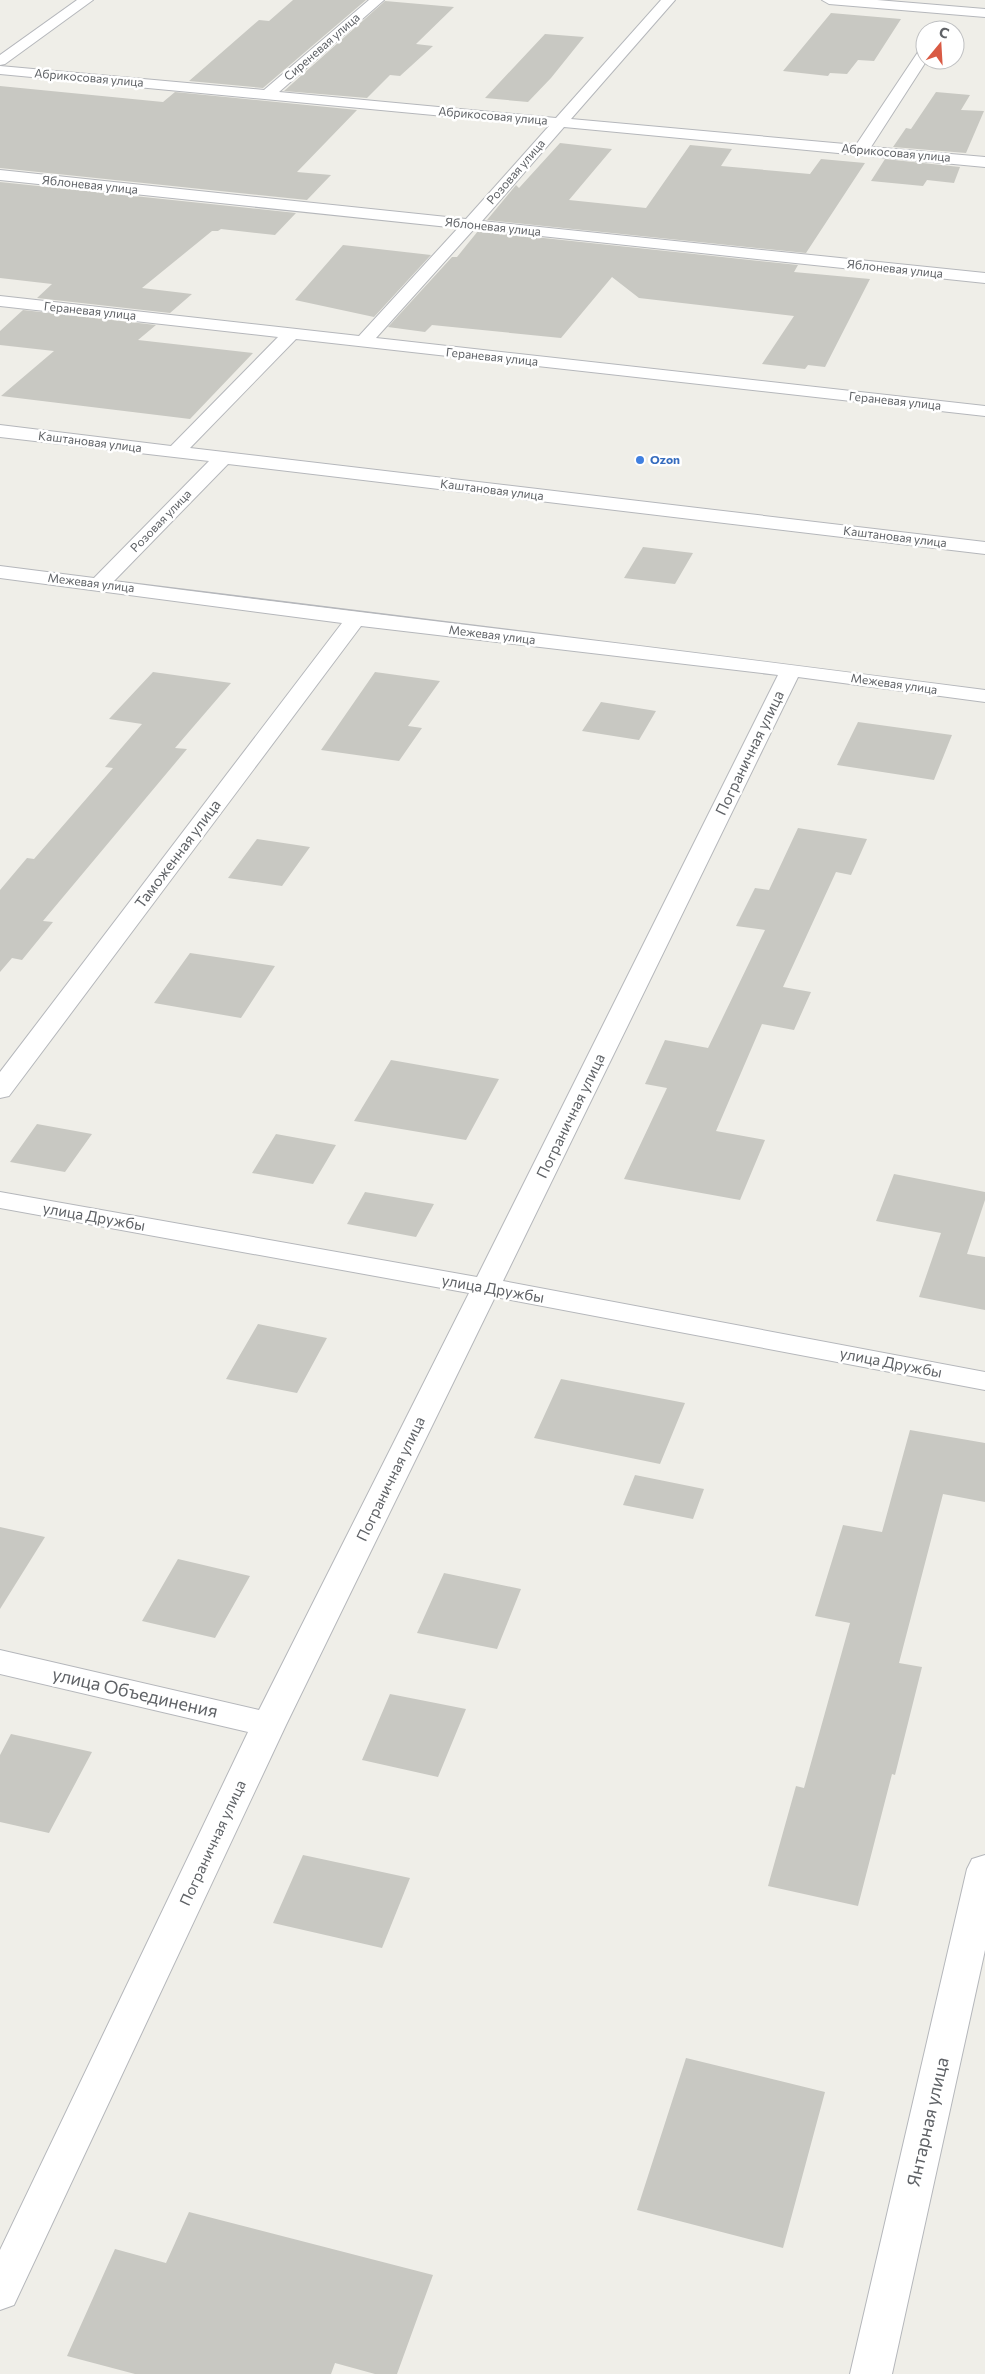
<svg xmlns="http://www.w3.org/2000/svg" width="985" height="2374" viewBox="0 0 985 2374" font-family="Commissioner,sans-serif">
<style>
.building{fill:#c8c8c2}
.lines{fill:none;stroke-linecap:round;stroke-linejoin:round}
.minor-casing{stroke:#b5b7bb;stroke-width:2}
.minor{fill:#fff;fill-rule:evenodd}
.shop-dot{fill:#3f7fe0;stroke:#fff;stroke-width:2}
.labels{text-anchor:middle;stroke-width:5;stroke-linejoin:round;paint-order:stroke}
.far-street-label{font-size:12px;fill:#5f6266;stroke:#fff}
.far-shop-label{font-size:12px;font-weight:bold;fill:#366cbe;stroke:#fff;text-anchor:start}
.street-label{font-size:15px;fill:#5f6266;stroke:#fff}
.near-street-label{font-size:18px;fill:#5f6266;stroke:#fff}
</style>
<rect width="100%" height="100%" fill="#efeee8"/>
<path class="building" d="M293,0H366L263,88L189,81L259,20L269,21Z
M385,1L454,7L416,44L433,46L400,76L390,75L367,98L284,91Z
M831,13L901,19L874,61L858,60L847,74L830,73L828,76L783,71Z
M545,34L584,37L551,78L528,102L485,98Z
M0,86L163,102L175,92L357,110L297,172L331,175L307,200L0,168Z
M936,92L970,95L961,110L984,111L966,153L893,147L906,128L911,129Z
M560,143L612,149L569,200L646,208L690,145L732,149L721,166L810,174L821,159L865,163L806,253L487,220L516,185L519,188Z
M885,159L960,167L954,183L927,180L923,186L871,181Z
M0,182L296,213L275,235L221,229L218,231H212L142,288L192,294L170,313L37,298L52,284L0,278Z
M478,231L798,265L794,272L870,279L825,367L808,365L805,369L762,364L794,316L639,298L612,277L561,338L432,325L425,332L388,327L452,257H457Z
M343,245L431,255L374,317L295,300Z
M23,310L156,325L138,340L253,353L190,419L1,396L54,351L0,345V331Z
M643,547L693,553L675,584L624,578Z
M153,672L231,683L175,748L187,749L43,921L53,922L22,960L12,958L0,972V890L27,858L34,859L113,768L105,767L142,724L109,719Z
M375,672L440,681L408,726L422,728L399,761L321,750Z
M601,702L656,711L639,740L582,731Z
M858,722L952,735L934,780L837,765Z
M798,828L867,839L851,875L836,872L783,987L811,992L794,1030L762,1024L716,1131L765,1140L740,1200L624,1179L667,1088L645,1084L665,1040L708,1048L765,930L736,926L755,888L769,890Z
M257,839L310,847L282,886L228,878Z
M190,953L275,966L241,1018L154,1003Z
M391,1060L499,1079L466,1140L354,1121Z
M37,1124L92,1134L65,1172L10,1162Z
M276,1134L336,1145L313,1184L252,1173Z
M894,1174L985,1192V1200L967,1254L985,1257V1310L919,1297L941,1233L876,1221Z
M365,1192L434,1204L416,1237L347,1224Z
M258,1324L327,1338L297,1393L226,1379Z
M561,1379L685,1403L660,1464L534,1438Z
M910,1430L985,1443V1502L943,1494L899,1663L922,1667L895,1775L892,1774L858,1906L768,1886L796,1786L804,1788L850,1623L815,1616L843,1525L882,1532Z
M635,1475L704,1489L693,1519L623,1505Z
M0,1527L45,1537L0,1609Z
M178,1559L250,1576L215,1638L142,1621Z
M444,1573L521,1589L497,1649L417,1633Z
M390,1694L466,1709L438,1777L362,1760Z
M11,1734L92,1752L49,1833L0,1822V1755Z
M303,1855L410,1878L382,1948L273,1923Z
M686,2058L825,2092L783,2248L637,2210Z
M189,2212L433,2275L397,2374H375L335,2363L331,2374H135L67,2356L115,2249L166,2263Z"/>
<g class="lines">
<defs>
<path id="minor" d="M77,0H93L5,64L0,65V55Z
M369,0H384L279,92L556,118L661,0H675L571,119L856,145L920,49L925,48V60H927L871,147L985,157V167L564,127L482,221L985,273V283L474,229L376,338L985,406V416L296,339L190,448L985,542V554L228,464L114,581C404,619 695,651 985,690V702L798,677L503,1281L985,1372V1390L495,1297L286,1725L14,2305L0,2310V2250L248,1732L0,1674V1650L259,1710L469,1293L0,1208V1192L477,1277L778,675L361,626L9,1096L0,1098V1072L342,623L0,578V566L94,578L209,461L0,437V425L171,446L278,337L0,306V296L359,336L458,228L0,180V170L466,219L549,126L0,74V66L264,90Z
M822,0H877L985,9V17L829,4Z
M985,1855V1950L892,2374H850L967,1869L972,1859Z"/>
</defs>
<use href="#minor" class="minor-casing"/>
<use href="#minor" class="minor"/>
</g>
<circle class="shop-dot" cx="640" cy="460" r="5"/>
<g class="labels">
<g class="far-street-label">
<text transform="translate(322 47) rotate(-41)" y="4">Сиреневая улица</text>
<text transform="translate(89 78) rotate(5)" y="4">Абрикосовая улица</text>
<text transform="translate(493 116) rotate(5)" y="4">Абрикосовая улица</text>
<text transform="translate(896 153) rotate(5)" y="4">Абрикосовая улица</text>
<text transform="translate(516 172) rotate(-49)" y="4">Розовая улица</text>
<text transform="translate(90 185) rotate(6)" y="4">Яблоневая улица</text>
<text transform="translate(493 227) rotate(6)" y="4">Яблоневая улица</text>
<text transform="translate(895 269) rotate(6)" y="4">Яблоневая улица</text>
<text transform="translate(90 311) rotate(6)" y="4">Гераневая улица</text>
<text transform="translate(492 357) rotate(6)" y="4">Гераневая улица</text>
<text transform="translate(895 401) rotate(6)" y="4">Гераневая улица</text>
<text transform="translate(90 442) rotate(7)" y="4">Каштановая улица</text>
<text transform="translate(492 490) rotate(7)" y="4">Каштановая улица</text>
<text transform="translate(161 521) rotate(-46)" y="4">Розовая улица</text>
<text transform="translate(895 537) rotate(7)" y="4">Каштановая улица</text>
<text transform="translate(91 583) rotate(7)" y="4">Межевая улица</text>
<text transform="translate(492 635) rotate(7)" y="4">Межевая улица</text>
<text transform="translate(894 684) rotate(8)" y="4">Межевая улица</text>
</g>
<g class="far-shop-label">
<text x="650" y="464">Ozon</text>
</g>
<g class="street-label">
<text transform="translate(750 753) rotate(-64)" y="5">Пограничная улица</text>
<text transform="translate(178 854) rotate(-53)" y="5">Таможенная улица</text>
<text transform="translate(571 1116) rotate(-64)" y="5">Пограничная улица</text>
<text transform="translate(94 1217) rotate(10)" y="5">улица Дружбы</text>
<text transform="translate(493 1289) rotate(10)" y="5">улица Дружбы</text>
<text transform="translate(891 1363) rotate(11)" y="5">улица Дружбы</text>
<text transform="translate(391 1479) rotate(-64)" y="5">Пограничная улица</text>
<text transform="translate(213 1843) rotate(-65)" y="5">Пограничная улица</text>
</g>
<g class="near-street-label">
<text transform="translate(135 1693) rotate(13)" y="6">улица Объединения</text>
<text transform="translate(928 2122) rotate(-77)" y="6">Янтарная улица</text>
</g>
</g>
<g transform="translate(940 45) rotate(18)"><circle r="24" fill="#ffffff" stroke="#bfc0c2"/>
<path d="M0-4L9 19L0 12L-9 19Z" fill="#d95a44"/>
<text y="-8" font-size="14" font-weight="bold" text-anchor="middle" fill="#5f6266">С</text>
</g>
</svg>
